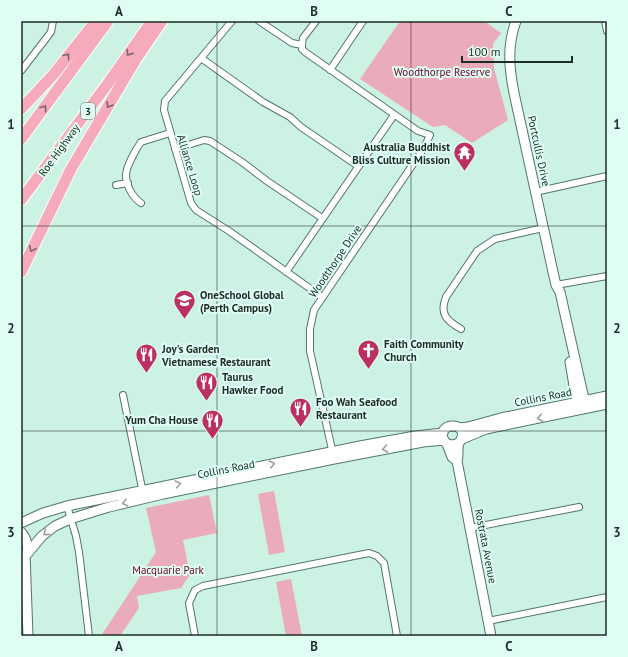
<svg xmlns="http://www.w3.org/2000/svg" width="628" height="657" viewBox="0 0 628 657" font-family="'PT Sans',sans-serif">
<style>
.green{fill:#eaacbb}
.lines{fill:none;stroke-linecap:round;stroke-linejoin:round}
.street-casing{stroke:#547669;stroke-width:8}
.secondary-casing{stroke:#547669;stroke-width:11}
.highway-casing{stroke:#fff;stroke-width:13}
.street{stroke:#fff;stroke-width:6}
.secondary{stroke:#fff;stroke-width:9}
.highway{stroke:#f5abbc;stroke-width:11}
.oneway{stroke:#7e656a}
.oneway2{stroke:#99a09d}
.grid{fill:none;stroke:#1d2c26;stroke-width:1;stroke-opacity:0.55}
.labels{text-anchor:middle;stroke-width:4;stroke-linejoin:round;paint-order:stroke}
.shield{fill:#dffdf1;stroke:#576b63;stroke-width:1}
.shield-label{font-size:10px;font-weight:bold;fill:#1d2c26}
.park-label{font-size:11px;fill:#67052f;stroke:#dffdf1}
.poi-label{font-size:11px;font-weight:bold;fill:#1d2c26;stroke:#dffdf1;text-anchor:start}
.street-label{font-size:11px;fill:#1d2c26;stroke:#dffdf1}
.neatline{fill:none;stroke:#1d2c26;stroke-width:1.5}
.grid-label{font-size:13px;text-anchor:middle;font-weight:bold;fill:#1d2c26}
</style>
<rect width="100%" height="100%" fill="#ccf2e3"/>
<path class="green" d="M400,21H484L501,33L493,44L494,68L508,120L472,143L445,125L433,127L360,79Z
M274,491L285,552L269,555L258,494Z
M209,495L217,533L183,540L190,575L181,588L137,596L139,608L120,636H101L156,552L146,508Z
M291,579L302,636H286L276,582Z"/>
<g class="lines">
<defs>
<path id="street" d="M232,21L165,101L164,110L191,203L196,210L229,231L322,297
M259,21L292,43L302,45V49L305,52L418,131L430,135L424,148L314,310L310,329V351L333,454
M605,21L607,31
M302,45L303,38L316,21
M201,58L263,102L290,117L301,127L358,166
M330,70L363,21
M21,71L51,32L53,21
M175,149L204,140L210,141L242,162L267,181L322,218
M116,185L128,183
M535,192L607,176
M141,203C132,197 126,185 126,175C126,167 136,149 141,142L170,133
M286,272L394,115
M556,285L607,276
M461,329C447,321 439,314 446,297L477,251L495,239L543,228
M123,395L143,493
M67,506L76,536L79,552L89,636
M470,528L579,507
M488,621L607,597
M195,636L189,603L195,590L203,586L369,553L377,556L384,563L397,636"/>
<path id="secondary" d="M516,21C507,46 509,67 514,93L553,272L556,285L560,292L586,408
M570,362L578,409
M460,428L468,427L501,418L607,396
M462,439L486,429L607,404
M459,443L453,445C449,445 445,443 443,439C437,423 466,421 462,437C462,439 460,441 459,443C457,448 459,455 457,461L491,636
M447,444L452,457L457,461
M21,523L43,513L67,506L360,446L415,436L443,433
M21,532C27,539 28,545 27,554
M25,554L28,636
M27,554L42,536L55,526L70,519L109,507L163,494L334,459L423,442L444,440"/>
<path id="highway" d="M21,109L53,75L96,21
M21,139L108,21
M21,200L109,82L152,21
M21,272L71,169L136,59L162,21"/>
</defs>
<use href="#street" class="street-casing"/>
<use href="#secondary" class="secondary-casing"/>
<use href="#highway" class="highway-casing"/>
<use href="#street" class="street"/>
<use href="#secondary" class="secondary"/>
<use href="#highway" class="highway"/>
</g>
<defs><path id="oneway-chevron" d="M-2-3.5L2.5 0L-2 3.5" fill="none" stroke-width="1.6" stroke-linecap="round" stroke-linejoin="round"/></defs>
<g class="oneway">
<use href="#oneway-chevron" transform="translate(129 53) rotate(125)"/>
<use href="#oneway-chevron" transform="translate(67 56) rotate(-52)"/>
<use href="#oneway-chevron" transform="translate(109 105) rotate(121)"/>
<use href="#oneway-chevron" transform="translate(44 108) rotate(-54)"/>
<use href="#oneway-chevron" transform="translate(32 249) rotate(115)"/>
</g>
<g class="oneway2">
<use href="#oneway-chevron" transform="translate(540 418) rotate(169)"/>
<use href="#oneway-chevron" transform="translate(385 449) rotate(169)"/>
<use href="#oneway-chevron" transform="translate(272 464) rotate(-12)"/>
<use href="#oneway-chevron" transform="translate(178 484) rotate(-11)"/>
<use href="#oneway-chevron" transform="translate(125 503) rotate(166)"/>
<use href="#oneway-chevron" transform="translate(46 533) rotate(139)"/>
</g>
<path class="grid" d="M217,21V636M411,21V636M21,226H607M21,431H607"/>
<defs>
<symbol id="temple-pin" viewBox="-11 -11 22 30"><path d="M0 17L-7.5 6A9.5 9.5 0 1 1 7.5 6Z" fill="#bc2f63" stroke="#dffdf1"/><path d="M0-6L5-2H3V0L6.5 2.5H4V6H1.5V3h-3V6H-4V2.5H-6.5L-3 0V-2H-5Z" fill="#fff"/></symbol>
<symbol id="school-pin" viewBox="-11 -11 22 30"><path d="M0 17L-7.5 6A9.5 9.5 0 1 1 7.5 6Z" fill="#bc2f63" stroke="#dffdf1"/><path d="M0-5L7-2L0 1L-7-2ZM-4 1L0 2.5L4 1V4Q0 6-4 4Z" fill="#fff"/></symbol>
<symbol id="church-pin" viewBox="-11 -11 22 30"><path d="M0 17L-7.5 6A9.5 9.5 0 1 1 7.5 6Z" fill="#bc2f63" stroke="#dffdf1"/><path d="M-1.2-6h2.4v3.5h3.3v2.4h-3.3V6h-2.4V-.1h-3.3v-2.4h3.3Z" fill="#fff"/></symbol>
<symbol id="restaurant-pin" viewBox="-11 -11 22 30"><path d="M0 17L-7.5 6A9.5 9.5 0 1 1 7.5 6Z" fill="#bc2f63" stroke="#dffdf1"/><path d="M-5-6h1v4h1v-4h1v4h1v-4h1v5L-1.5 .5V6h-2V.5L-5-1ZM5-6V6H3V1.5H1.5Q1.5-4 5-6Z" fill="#fff"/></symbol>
</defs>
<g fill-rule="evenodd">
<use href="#temple-pin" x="452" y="140" width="25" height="34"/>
<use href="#school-pin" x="172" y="288" width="25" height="34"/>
<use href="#church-pin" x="356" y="338" width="25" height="34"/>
<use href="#restaurant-pin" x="134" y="342" width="25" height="34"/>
<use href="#restaurant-pin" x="194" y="370" width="25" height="34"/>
<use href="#restaurant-pin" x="288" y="396" width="25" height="34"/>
<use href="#restaurant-pin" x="200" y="408" width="25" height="34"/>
</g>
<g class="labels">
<rect class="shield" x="81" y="103" width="14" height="16" rx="3"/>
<g class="shield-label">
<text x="88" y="115">3</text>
</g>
<g class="park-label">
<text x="442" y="76">Woodthorpe Reserve</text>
<text x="168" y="574">Macquarie Park</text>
</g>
<g class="poi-label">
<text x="450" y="151" text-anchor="end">Australia Buddhist<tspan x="450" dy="13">Bliss Culture Mission</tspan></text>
<text x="200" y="299">OneSchool Global<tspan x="200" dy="13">(Perth Campus)</tspan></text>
<text x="384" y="348">Faith Community<tspan x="384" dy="13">Church</tspan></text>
<text x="162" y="353">Joy's Garden<tspan x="162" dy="13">Vietnamese Restaurant</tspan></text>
<text x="222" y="381">Taurus<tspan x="222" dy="13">Hawker Food</tspan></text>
<text x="316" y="406">Foo Wah Seafood<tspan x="316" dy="13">Restaurant</tspan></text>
<text x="198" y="424" text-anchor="end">Yum Cha House</text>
</g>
<g class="street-label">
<text transform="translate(59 150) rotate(-54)" y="4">Roe Highway</text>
<text transform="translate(539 151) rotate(78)" y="4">Portcullis Drive</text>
<text transform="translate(190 165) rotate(73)" y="4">Alliance Loop</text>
<text transform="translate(335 261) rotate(-56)" y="4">Woodthorpe Drive</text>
<text transform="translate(543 397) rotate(-11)" y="4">Collins Road</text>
<text transform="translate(226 469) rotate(-11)" y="4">Collins Road</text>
<text transform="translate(486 546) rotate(79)" y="4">Rostrata Avenue</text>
</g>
</g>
<rect width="628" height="657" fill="none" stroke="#dffdf1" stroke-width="44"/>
<path d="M462 56v6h110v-6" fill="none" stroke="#1d2c26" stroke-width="2"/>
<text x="468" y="56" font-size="12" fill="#1d2c26" stroke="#dffdf1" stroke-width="3" paint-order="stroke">100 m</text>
<rect x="22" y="22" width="584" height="613" class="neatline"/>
<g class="grid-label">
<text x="119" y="16">A</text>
<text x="314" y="16">B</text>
<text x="509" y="16">C</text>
<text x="11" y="129">1</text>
<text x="617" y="129">1</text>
<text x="11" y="333">2</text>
<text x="617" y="333">2</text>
<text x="11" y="537">3</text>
<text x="617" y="537">3</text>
<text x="119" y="651">A</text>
<text x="314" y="651">B</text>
<text x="509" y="651">C</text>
</g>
</svg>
